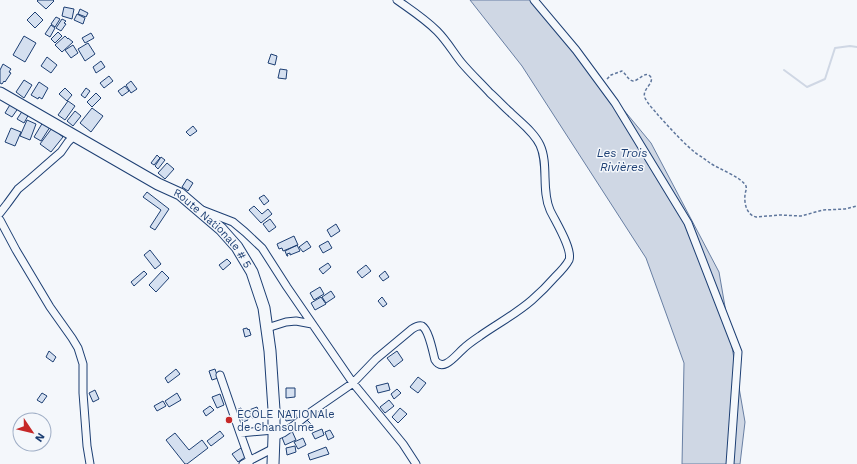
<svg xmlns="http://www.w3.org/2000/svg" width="857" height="464" viewBox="0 0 857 464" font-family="'Work Sans',sans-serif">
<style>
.water{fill:#cfd7e4;stroke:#687fa3}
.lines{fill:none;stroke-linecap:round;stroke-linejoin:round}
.stream{stroke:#cfd7e4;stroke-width:2}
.building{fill:#d5e0f0;stroke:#1d3f73}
.street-casing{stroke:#1d3f73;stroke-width:9}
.primary-casing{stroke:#1d3f73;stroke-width:13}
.path{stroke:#5e769c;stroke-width:1.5;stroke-dasharray:3 2;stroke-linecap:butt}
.street{stroke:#f4f7fb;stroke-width:7}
.primary{stroke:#f4f7fb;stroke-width:11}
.poi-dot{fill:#c62828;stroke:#f4f7fb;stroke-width:1.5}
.labels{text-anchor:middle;stroke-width:3;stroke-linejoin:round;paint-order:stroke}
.street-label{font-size:11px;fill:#1d3f73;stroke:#f4f7fb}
.poi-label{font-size:11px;fill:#1d3f73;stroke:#f4f7fb;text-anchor:start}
.water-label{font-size:12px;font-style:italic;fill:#1d3f73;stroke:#f4f7fb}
</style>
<rect width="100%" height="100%" fill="#f4f7fb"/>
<path class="water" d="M470,0H533L651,143L719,272L745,422L740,464H682L684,363L646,258L522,66Z"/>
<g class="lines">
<path class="stream" d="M784,70L807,87L825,79L835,48L850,46L857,47"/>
</g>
<path class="building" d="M38,0H53L54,1L46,9L37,1Z
M64,7L74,9L72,19L62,16Z
M80,9L88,13L86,17L78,14Z
M35,12L43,20L35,28L27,20Z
M77,14L85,18L83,24L74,20Z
M56,17L60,19L55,27L51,24Z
M62,19L66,21L64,23L66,24L61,31L56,28Z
M51,25L55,28L50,37L45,34Z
M58,32L62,36L55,43L51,39Z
M91,33L94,38L85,43L82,38Z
M24,36L36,43L25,62L13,55Z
M65,36L68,39V38L73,42L62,52L55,45Z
M88,43L95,54L85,61L78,49Z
M73,45L78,53L71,58L65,50Z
M271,54L277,56L275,65L268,63Z
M47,57L57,65L51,73L41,66Z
M101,61L105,67L96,73L93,67Z
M3,64L11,69L9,72L11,73L5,82L4,81L2,84L0,83V70Z
M280,69L287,70L286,79L278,78Z
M109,76L113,81L104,88L100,83Z
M24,80L32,85L24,98L16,92Z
M131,81L137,89L131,93L126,85Z
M39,82L48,88L42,99L39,97L38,99L31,95Z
M125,86L129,91L122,96L118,91Z
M65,88L72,95L67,101L59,94Z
M86,88L90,91L85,98L81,95Z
M96,93L101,98L92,107L87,102Z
M68,101L75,106L65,120L58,115Z
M11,103L19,107L12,117L5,113Z
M92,108L103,116L91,132L80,123Z
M23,110L29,114L24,123L17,119Z
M75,111L81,116L73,126L67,121Z
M27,120L36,124L30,140L20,136Z
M43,122L50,127L41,141L34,137Z
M193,126L197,131L190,136L186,132Z
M11,128L21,132L15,146L5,142Z
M52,128L63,137L51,152L40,144Z
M157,155L160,158L154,165L151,163Z
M161,157L165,160L158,169L155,166Z
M167,163L174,169L165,179L158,173Z
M187,179L193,183L188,191L182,187Z
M147,192L169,209L155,230L150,227L161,210L143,197Z
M264,195L269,201L264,205L259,198Z
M254,206L262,214L268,209L272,214L261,223L249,210Z
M270,219L276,227L269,232L263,224Z
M336,224L340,231L331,237L327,230Z
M294,236L298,245L283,251L282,248L279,249L277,244Z
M307,241L311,247L303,252L299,247Z
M328,241L332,248L323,253L319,246Z
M297,245L300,251L290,255V253L287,254L288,256H287L285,251Z
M150,250L161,264L155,269L144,255Z
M227,259L231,263L223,270L219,265Z
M328,263L331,267L323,274L319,269Z
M366,265L371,271L362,278L357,272Z
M144,271L147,274L134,286L131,282Z
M162,271L169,278L156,292L149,285Z
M385,271L389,277L383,281L379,276Z
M320,287L324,294L314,300L310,293Z
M331,291L335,297L326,303L322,297Z
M321,297L326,304L315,310L311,303Z
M382,297L387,304L383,307L378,301Z
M247,328L248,330L249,329L251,335L245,337L243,329Z
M49,351L56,357L53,362L46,357Z
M397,351L403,360L394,367L387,358Z
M176,369L180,374L168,383L165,378Z
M215,369L218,378L212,380L209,371Z
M418,377L426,383L418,393L410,387Z
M388,383L390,390L378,393L376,386Z
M286,388H295V397L286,398Z
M397,389L401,393L394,399L391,394Z
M95,390L99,399L93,402L89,393Z
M42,393L47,396L42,403L37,400Z
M177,393L181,400L169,407L165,401Z
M220,394L224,405L217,408L212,397Z
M389,400L394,406L385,413L380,407Z
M163,401L166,406L157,411L154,406Z
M210,406L214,410L206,416L203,411Z
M257,407L260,415L252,418L249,410Z
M241,408L244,415L246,414L248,420L243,422L238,409Z
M400,408L407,414L398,423L392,417Z
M295,410L297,419L286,421L284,412Z
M307,420L311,424L305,430L301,425Z
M322,429L324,435L315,439L312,433Z
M330,430L334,437L328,440L325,432Z
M220,431L224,436L211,446L207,441Z
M292,431L296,440L285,445L281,435Z
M175,433L189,450L202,440L208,448L187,464H185L166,440Z
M303,438L306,445L298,449L294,442Z
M295,446L296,452L287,455L286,448Z
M326,447L329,454L310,460L308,454Z
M241,448L247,456L238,462L232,454Z"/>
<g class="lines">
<defs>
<path id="street" d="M534,0L576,50L615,103L688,223L738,352L730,464
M202,210L233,222L245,232L262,248L287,287L353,383L403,444L416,464
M0,213L7,204L18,189L30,179L61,152L68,142L74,136
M0,220L16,250L50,307L72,338L78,348L83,364V393L87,446L90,464
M267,328L286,322L296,321L312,324
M220,375L240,433L274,430
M240,433L250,461
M274,437L283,433L296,424L311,412L353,383L376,359L412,329C415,327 418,325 422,326C429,330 433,353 435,360C443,373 456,355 463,349C468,344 474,340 480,336C497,324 516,314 532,300C540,293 548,285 555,277C560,272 566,266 569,260C573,249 555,221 550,210C541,190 549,164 540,145C534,132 520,122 510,112C503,106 497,99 490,93C481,83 470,73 461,62C453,52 447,41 437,31C425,19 411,10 397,0
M243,464L274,448"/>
<g id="primary">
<path id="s1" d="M0,93L158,184L180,194L221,229L237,247L252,272L264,308L270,351L274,410V437L273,464"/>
</g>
</defs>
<use href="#street" class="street-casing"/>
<use href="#primary" class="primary-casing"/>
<path class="path" d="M607,79L611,75L622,71C626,74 628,80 633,81C639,81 644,71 650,76C656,83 641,89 645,98C648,104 654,110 658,115C671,129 683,143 697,154C702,157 706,160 710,163C719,169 741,177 746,186C747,190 745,192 745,195C744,204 747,215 756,217L780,215L801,216L823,210L845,209L857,206"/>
<use href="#street" class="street"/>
<use href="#primary" class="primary"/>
</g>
<circle class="poi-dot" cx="229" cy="420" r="4"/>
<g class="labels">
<g class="street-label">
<text dy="4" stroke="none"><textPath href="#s1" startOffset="254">Route Nationale # 5</textPath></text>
</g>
<g class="poi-label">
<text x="237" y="418">ECOLE NATIONAle<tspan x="237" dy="13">de Chansolme</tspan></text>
</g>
<g class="water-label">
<text x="622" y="157">Les Trois<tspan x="622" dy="14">Rivières</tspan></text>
</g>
</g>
<g transform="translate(32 432) rotate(125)"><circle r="19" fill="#f4f7fb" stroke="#9eadc5"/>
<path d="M0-3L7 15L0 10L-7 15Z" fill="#c62828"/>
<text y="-6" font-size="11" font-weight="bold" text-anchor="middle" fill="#1d3f73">N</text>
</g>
</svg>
